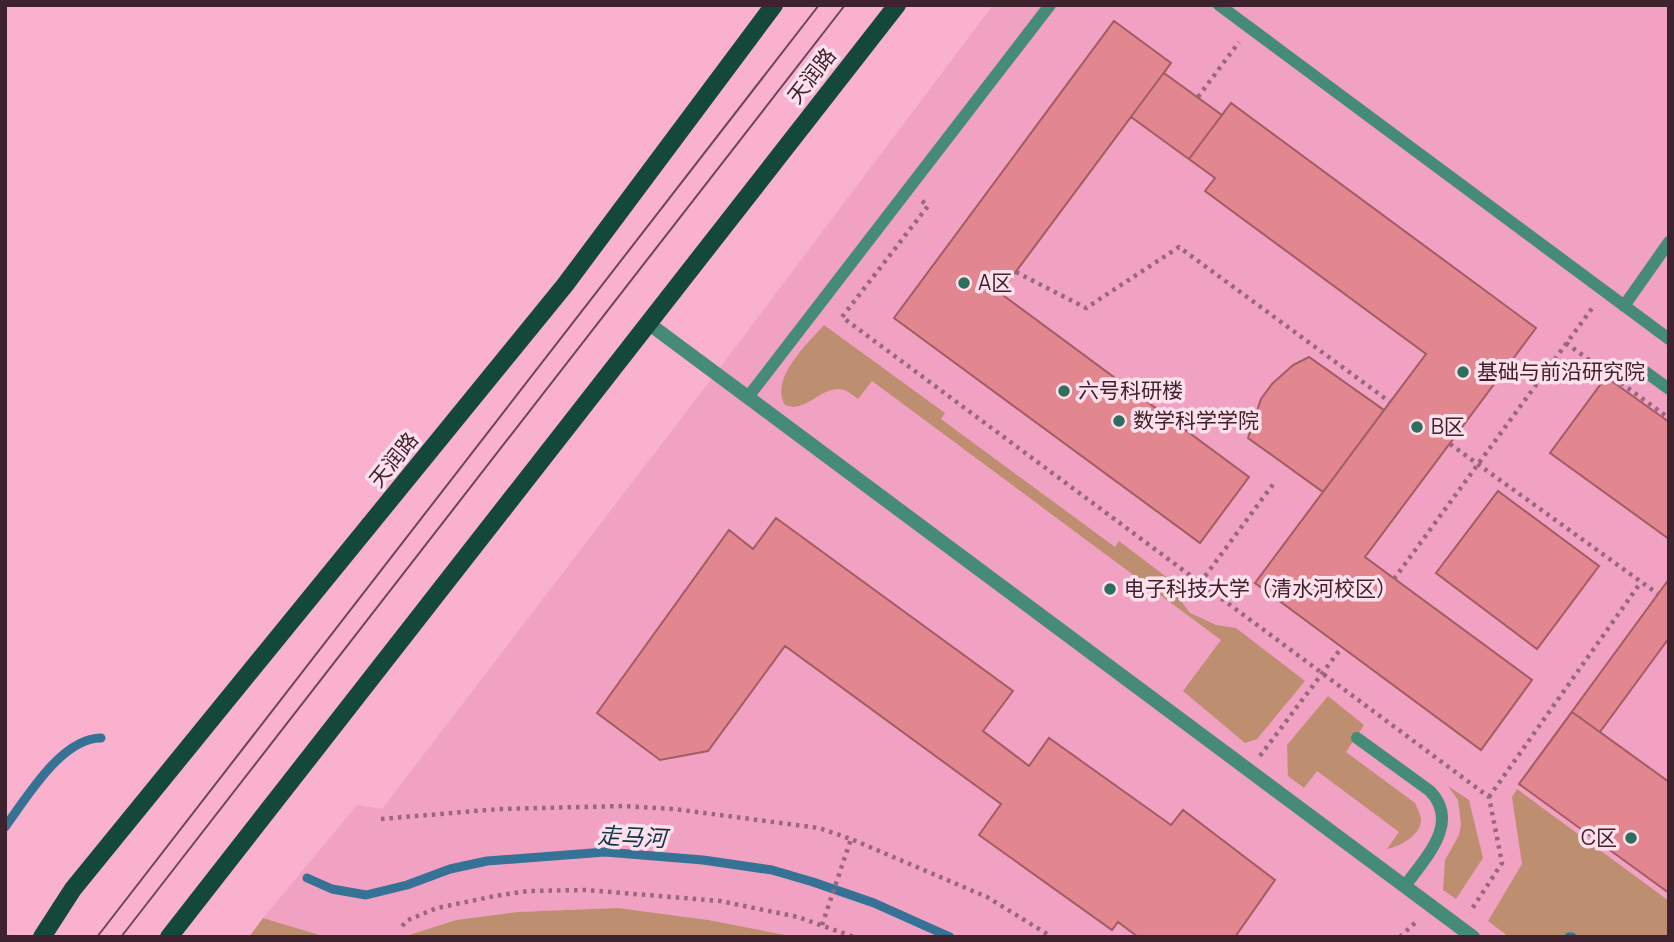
<svg xmlns="http://www.w3.org/2000/svg" width="1674" height="942" viewBox="0 0 1674 942" font-family="Manrope,'Noto Sans SC',sans-serif">
<style>
.built{fill:#f1a2c2}
.green{fill:#bd8e70}
.lines{fill:none;stroke-linecap:round;stroke-linejoin:round}
.stream{stroke:#367296;stroke-width:9}
.building{fill:#e28790;stroke:#a25c63;stroke-width:2}
.path{stroke:#99677c;stroke-width:4.5;stroke-dasharray:3.5 5;stroke-linecap:butt}
.lane{stroke:#458b78;stroke-width:12}
.street{stroke:#458b78;stroke-width:14}
.primary{stroke:#14483b;stroke-width:18}
.tram{stroke:#6d4656;stroke-width:2}
.poi-dot{fill:#2d6e5e;stroke:#ffe0eb;stroke-width:2.5}
.labels{text-anchor:middle;stroke-width:7;stroke-linejoin:round;paint-order:stroke}
.street-label{font-size:21px;fill:#3e222e;stroke:#ffe0eb}
.poi-label{font-size:21px;fill:#3e222e;stroke:#ffe0eb;text-anchor:start}
.water-label{font-size:23px;font-style:italic;fill:#0d374b;stroke:#ffe0eb}
</style>
<rect width="100%" height="100%" fill="#f9b1ce"/>
<path class="built" d="M993,5H1669V937H796L708,920L618,908L517,912L456,920L403,937H326L263,918L357,805L382,809L716,373Z"/>
<path class="green" d="M824,325L945,413L941,419L1115,547L1119,541L1177,585L1179,598L1190,613L1216,625L1236,628L1305,681L1257,739L1245,743L1183,691L1221,640L872,381L858,399C854,396 848,391 844,390C823,383 807,414 785,405C769,379 808,343 824,325Z
M1328,696L1364,725L1346,752L1415,803C1417,808 1421,815 1421,820C1421,835 1399,847 1387,849L1399,832L1317,771L1304,788L1288,776L1287,745Z
M1448,786L1469,800L1483,858L1456,899L1443,890L1445,860L1459,835L1461,824L1458,800Z
M1517,789L1669,901V937H1509L1488,921L1522,864L1512,797Z
M618,908L708,920L796,937H403L456,920L517,912Z
M263,918L326,937H249Z"/>
<g class="lines">
<path class="stream" d="M5,827C26,799 61,738 101,738
M307,878L332,889L366,895L407,885L450,869L487,861L605,852L703,860L772,870L813,882L874,903L950,937
M1569,937H1572"/>
</g>
<path class="building" d="M1114,21L1171,63L1164,73L1222,115L1231,103L1536,328L1365,557L1532,680L1481,750L1255,583L1323,492L1248,438L1261,399L1272,384L1293,365L1309,357L1384,410L1426,354L1205,191L1215,178L1164,141L1131,117L1000,293L1249,477L1200,543L894,318Z
M1114,21L1171,63L1164,73L1222,115L1231,103L1536,328L1365,557L1532,680L1481,750L1255,583L1426,354L1205,191L1215,178L1164,141L1131,117L1000,293L1249,477L1200,543L894,318Z
M1114,21L1171,63L1000,293L1249,477L1200,543L894,318Z
M1231,103L1536,328L1365,557L1532,680L1481,750L1255,583L1426,354L1205,191L1215,178L1189,159Z
M1309,357L1384,410L1323,492L1248,438L1261,399L1272,384L1293,365Z
M1606,377L1669,422V539L1550,453Z
M1606,377L1669,422V539L1550,453Z
M1606,377L1669,422V539L1550,453Z
M1498,491L1599,566L1537,649L1436,573Z
M1498,491L1599,566L1537,649L1436,573Z
M776,518L1013,691L983,731L1029,766L1049,738L1171,825L1183,810L1275,880L1235,937H1138L1118,922L1112,930L979,835L1001,804L785,646L708,751L660,760L597,713L729,530L753,549Z
M1669,579V638L1600,732L1669,782V893L1519,784Z
M1669,579V638L1600,732L1669,782V893L1519,784Z
M1572,712L1669,782V893L1519,784Z"/>
<g class="lines">
<path class="path" d="M1198,97L1239,42
M922,201L928,206L842,317L1489,797L1502,863L1470,912
M1016,272L1086,308L1179,247L1390,402
M1566,343L1669,418
M1450,444L1658,594
M1394,579L1593,307
M1200,583L1274,483
M1260,756L1342,647
M1489,797L1641,582
M381,819L499,809L624,806L674,809L819,828L851,839L987,897L1052,937
M822,925L851,839
M402,926L408,920L437,908L495,896L528,891L586,890L720,901L798,917L854,937
M1400,937L1417,921"/>
<path class="lane" d="M1219,5L1669,339
M1624,306L1669,242
M1636,365L1669,389
M748,397L1050,5
M1357,738L1430,791C1461,823 1425,858 1405,886"/>
<path class="street" d="M648,323L1473,937"/>
<path class="primary" d="M42,937L73,889L565,285L774,5
M169,937L897,5"/>
<path class="tram" d="M97,937L819,5
M121,937L845,5"/>
</g>
<g class="poi-dot">
<circle cx="964" cy="283" r="7"/>
<circle cx="1463" cy="372" r="7"/>
<circle cx="1064" cy="391" r="7"/>
<circle cx="1119" cy="421" r="7"/>
<circle cx="1417" cy="427" r="7"/>
<circle cx="1110" cy="589" r="7"/>
<circle cx="1631" cy="838" r="7"/>
</g>
<g class="labels">
<g class="street-label">
<text transform="translate(812 76) rotate(-52)" y="7">天润路</text>
<text transform="translate(394 460) rotate(-51)" y="7">天润路</text>
</g>
<g class="poi-label">
<text x="978" y="290">A区</text>
<text x="1477" y="379">基础与前沿研究院</text>
<text x="1078" y="398">六号科研楼</text>
<text x="1133" y="428">数学科学学院</text>
<text x="1431" y="434">B区</text>
<text x="1124" y="596">电子科技大学（清水河校区）</text>
<text x="1617" y="845" text-anchor="end">C区</text>
</g>
<g class="water-label">
<text transform="translate(632 837) rotate(3)" y="8">走马河</text>
</g>
</g>
<rect width="1674" height="942" fill="none" stroke="#3e222e" stroke-width="14"/>
</svg>
